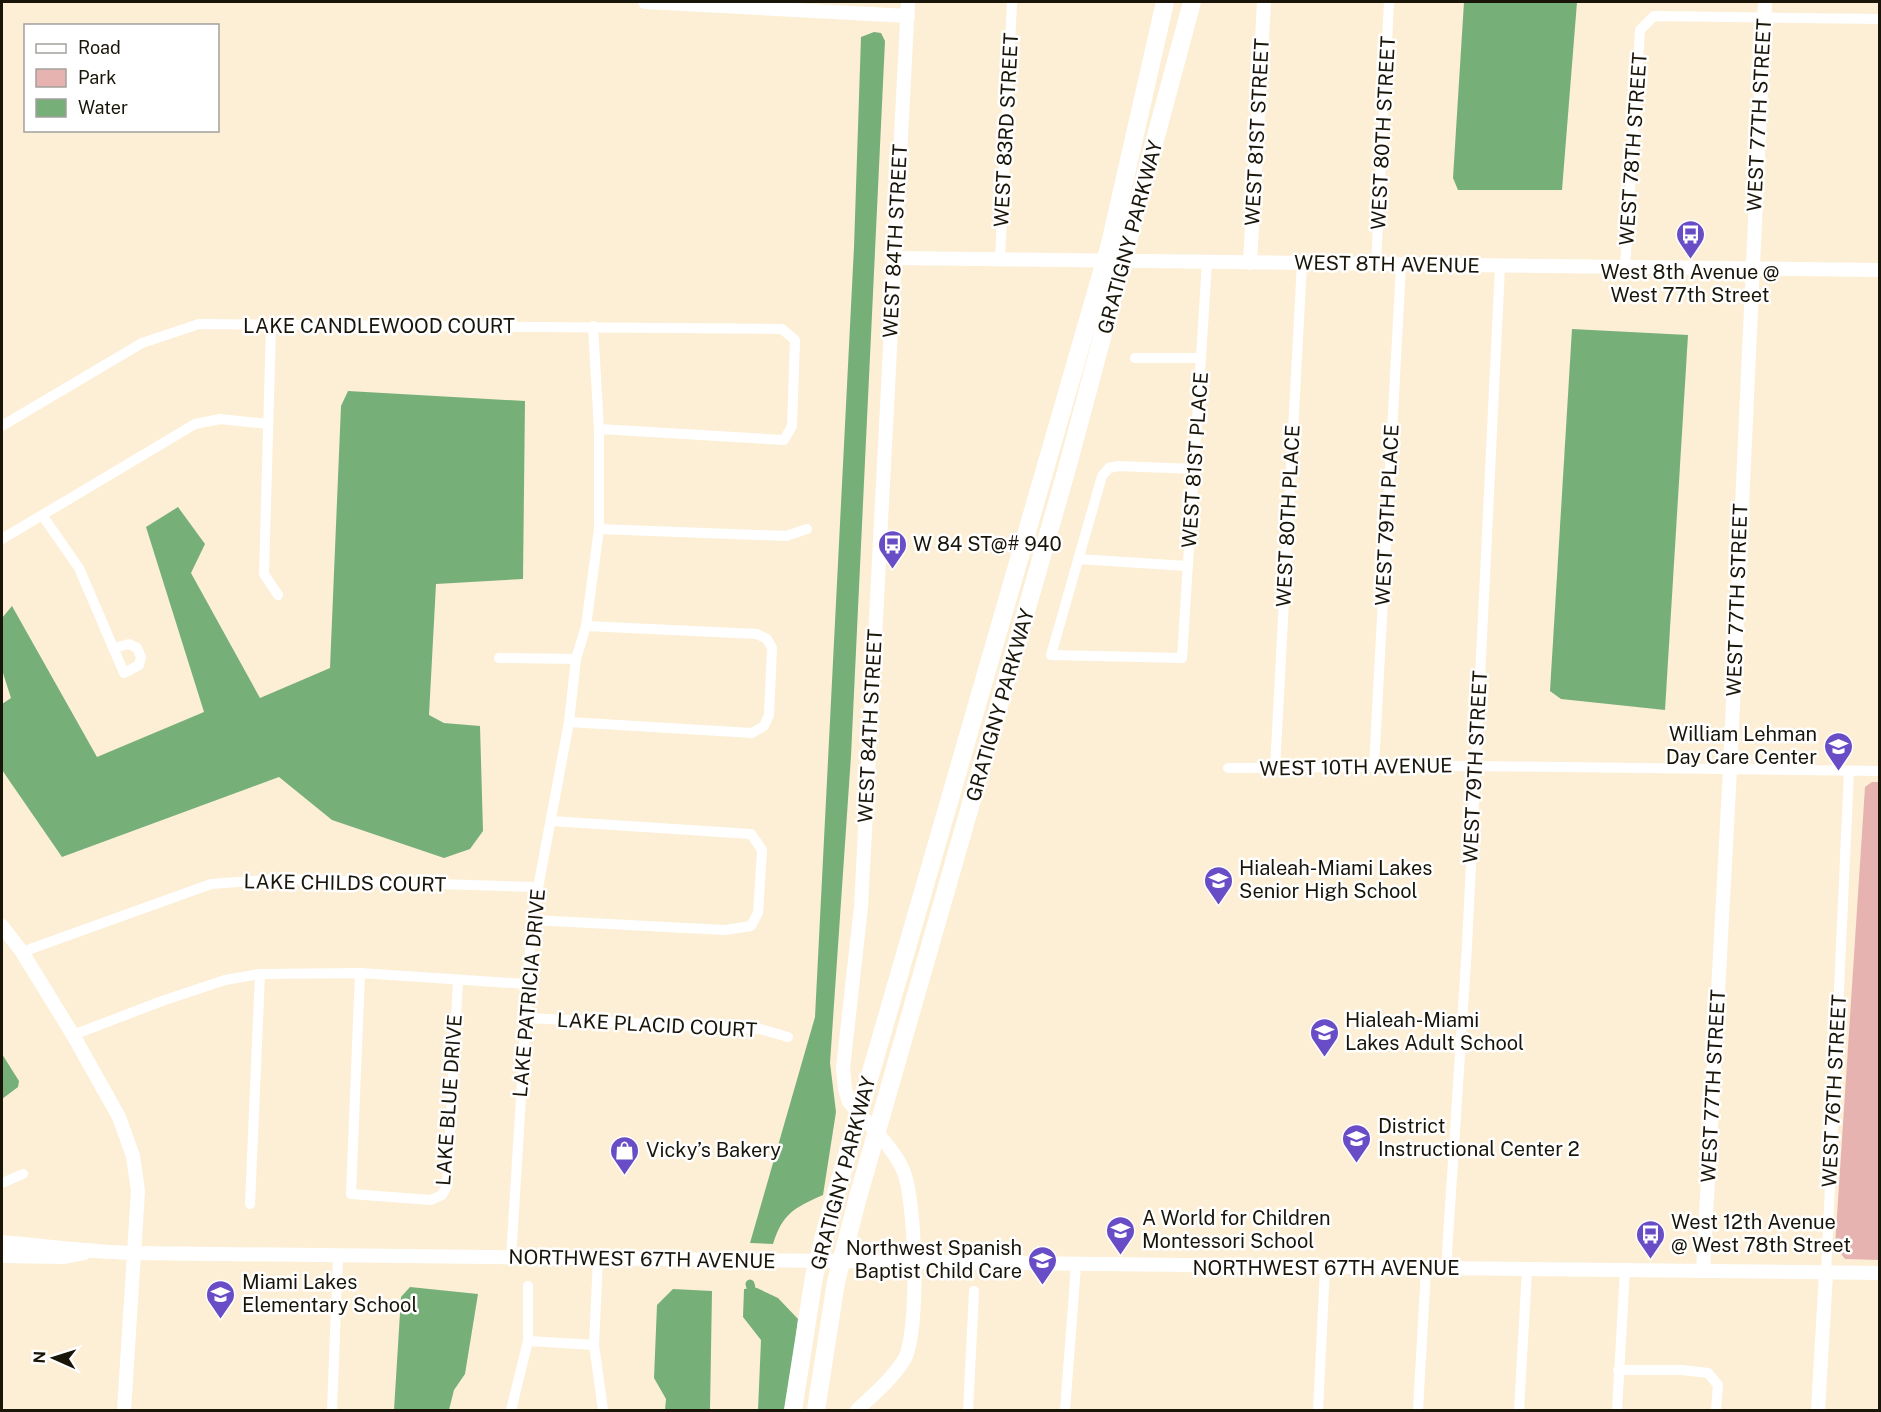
<svg xmlns="http://www.w3.org/2000/svg" width="1881" height="1412" viewBox="0 0 1881 1412" font-family="'Public Sans',sans-serif">
<style>
.green{fill:#e6b3b0}
.water{fill:#77af79}
.lines{fill:none;stroke-linecap:round;stroke-linejoin:round}
.canal{stroke:#77af79;stroke-width:9}
.street{stroke:#fff;stroke-width:10}
.secondary{stroke:#fff;stroke-width:14}
.highway{stroke:#fff;stroke-width:18}
.labels{text-anchor:middle;dominant-baseline:central;stroke-width:5;stroke-linejoin:round;paint-order:stroke}
.street-label{font-size:20px;fill:#1a1509;stroke:#fff}
.poi-label{font-size:20px;fill:#1a1509;stroke:#fff;text-anchor:start}
</style>
<rect width="100%" height="100%" fill="#fcefd6"/>
<path class="green" d="M 1872,782 L 1880,782 L 1879,1260 L 1845,1259 L 1835,1246 L 1865,787 Z"/>
<g class="water">
<path d="M 1464,2 L 1577,2 L 1562,190 L 1458,190 L 1453,178 Z"/>
<path d="M 874,32 L 881,33 L 885,41 L 851,756 L 830,1063 L 836,1112 L 823,1195 C 794,1208 783,1213 773,1244 L 750,1243 L 815,1017 L 854,247 L 861,37 Z"/>
<path d="M 1572,329 L 1688,335 L 1665,710 L 1561,699 L 1550,691 Z"/>
<path d="M 348,391 L 525,401 L 523,579 L 436,584 L 429,715 L 444,723 L 480,726 L 483,831 L 470,849 L 444,858 L 332,820 L 279,777 L 62,857 L 2,770 L 2,704 L 11,698 L 2,670 L 2,618 L 12,606 L 97,757 L 204,712 L 146,527 L 178,507 L 205,544 L 191,573 L 260,698 L 330,668 L 341,406 Z"/>
<path d="M 2,1054 L 19,1081 L 18,1087 L 2,1099 Z"/>
<path d="M 410,1287 L 478,1294 L 465,1374 L 454,1390 L 449,1410 L 394,1410 L 401,1297 Z"/>
<path d="M 757,1288 L 778,1298 L 798,1319 L 787,1410 L 758,1410 L 761,1340 L 743,1317 L 744,1289 Z"/>
<path d="M 673,1289 L 712,1291 L 710,1410 L 665,1410 L 666,1399 L 654,1378 L 657,1305 Z"/>
</g>
<g class="lines">
<path class="canal" d="M 750,1284 L 754,1300"/>
<g class="street">
<path d="M 1000,259 L 1012,2"/>
<path d="M 1376,264 L 1389,2"/>
<path d="M 1625,267 L 1640,30 L 1654,16 L 1880,19"/>
<path d="M 271,327 L 264,574 L 278,595"/>
<path d="M 1135,358 L 1201,358"/>
<path d="M 2,426 L 142,343 L 199,324 L 782,329 L 795,340 L 792,426 L 784,440 L 599,429"/>
<path d="M 1195,469 L 1118,466 L 1109,468 L 1102,476 L 1051,655 L 1182,658 L 1207,262"/>
<path d="M 42,515 L 79,568 L 124,673 L 139,665 L 141,657 L 137,648 L 129,644 L 113,648"/>
<path d="M 599,529 L 786,536 L 807,529"/>
<path d="M 2,539 L 195,424 L 220,419 L 268,424"/>
<path d="M 1078,559 L 1187,566"/>
<path d="M 499,658 L 576,659"/>
<path d="M 569,722 L 752,733 L 764,726 L 769,715 L 772,648 L 767,639 L 757,634 L 586,626"/>
<path d="M 1374,766 L 1401,265"/>
<path d="M 1228,768 L 1475,766 L 1880,771"/>
<path d="M 1275,769 L 1302,263"/>
<path d="M 532,920 L 725,930 L 751,926 L 758,913 L 762,850 L 751,834 L 551,821"/>
<path d="M 22,952 L 211,884 L 278,879 L 536,887"/>
<path d="M 360,973 L 351,1194 L 431,1200 L 442,1195 L 447,1186 L 458,980"/>
<path d="M 526,1018 L 760,1029 L 788,1037"/>
<path d="M 73,1035 L 162,1001 L 225,980 L 260,974 L 360,973 L 526,984"/>
<path d="M 2,1183 L 23,1174"/>
<path d="M 250,1204 L 260,974"/>
<path d="M 511,1258 L 532,920 L 569,722 L 576,659 L 586,626 L 599,529 L 599,429 L 593,326"/>
<path d="M 598,1259 L 594,1345 L 603,1410"/>
<path d="M 1446,1269 L 1467,946 L 1500,266"/>
<path d="M 1826,1273 L 1849,771"/>
<path d="M 528,1341 L 594,1345"/>
<path d="M 1618,1370 L 1682,1370 L 1708,1373 L 1718,1385 L 1716,1410"/>
<path d="M 332,1410 L 338,1256"/>
<path d="M 511,1410 L 528,1341 L 528,1286"/>
<path d="M 968,1410 L 974,1291"/>
<path d="M 1065,1410 L 1076,1266"/>
<path d="M 1318,1410 L 1325,1268"/>
<path d="M 1418,1410 L 1426,1269"/>
<path d="M 1519,1410 L 1527,1270"/>
<path d="M 1617,1410 L 1625,1270"/>
</g>
<g class="secondary">
<path d="M 645,2 L 908,16"/>
<path d="M 894,258 L 1880,270"/>
<path d="M 1250,263 L 1264,2"/>
<path d="M 2,926 L 22,952 L 73,1035 L 119,1117 L 133,1156 L 138,1191 L 124,1410"/>
<path d="M 2,1242 C 46,1246 90,1252 135,1253 L 1880,1273"/>
<path d="M 2,1256 L 63,1257 L 84,1253"/>
<path d="M 1703,1271 L 1730,769 L 1765,2"/>
<path d="M 857,1410 C 873,1395 892,1379 904,1360 C 920,1333 916,1199 903,1170 C 892,1145 867,1123 849,1102 L 845,1089 L 843,1068 L 861,907 L 908,2"/>
<path d="M 1818,1410 L 1826,1273"/>
</g>
<g class="highway">
<path d="M 793,1410 L 814,1277 L 826,1228 L 1110,244 L 1165,2"/>
<path d="M 816,1410 L 836,1282 L 858,1197 L 1066,472 L 1192,2"/>
</g>
</g>
<defs>
<symbol id="bus-pin" viewBox="-11 -11 22 30"><path d="M0 17L-7.5 6A9.5 9.5 0 1 1 7.5 6Z" fill="#694dc6" stroke="#fff"/><path d="M-5-6H5V4H4V6H2V4H-2V6H-4V4H-5ZM-3.5-4V0h7V-4ZM-3.5 1.2v1.5H-2V1.2ZM2 1.2v1.5H3.5V1.2Z" fill="#fff"/></symbol>
<symbol id="school-pin" viewBox="-11 -11 22 30"><path d="M0 17L-7.5 6A9.5 9.5 0 1 1 7.5 6Z" fill="#694dc6" stroke="#fff"/><path d="M0-5L7-2L0 1L-7-2ZM-4 1L0 2.5L4 1V4Q0 6-4 4Z" fill="#fff"/></symbol>
<symbol id="shop-pin" viewBox="-11 -11 22 30"><path d="M0 17L-7.5 6A9.5 9.5 0 1 1 7.5 6Z" fill="#694dc6" stroke="#fff"/><path d="M-5-2.5h2.3a2.7 3.5 0 0 1 5.4 0H5L5.5 6h-11ZM-1.5-2.5h3a1.5 2.3 0 0 0-3 0Z" fill="#fff"/></symbol>
</defs>
<g fill-rule="evenodd">
<use href="#bus-pin" x="1674" y="218" width="33" height="45"/>
<use href="#bus-pin" x="876" y="528" width="33" height="45"/>
<use href="#school-pin" x="1822" y="730" width="33" height="45"/>
<use href="#school-pin" x="1202" y="864" width="33" height="45"/>
<use href="#school-pin" x="1308" y="1016" width="33" height="45"/>
<use href="#school-pin" x="1340" y="1122" width="33" height="45"/>
<use href="#shop-pin" x="608" y="1134" width="33" height="45"/>
<use href="#school-pin" x="1104" y="1214" width="33" height="45"/>
<use href="#bus-pin" x="1634" y="1218" width="33" height="45"/>
<use href="#school-pin" x="1026" y="1244" width="33" height="45"/>
<use href="#school-pin" x="204" y="1278" width="33" height="45"/>
</g>
<g class="labels">
<g class="street-label">
<text transform="translate(1759 115) rotate(-87)">WEST 77TH STREET</text>
<text transform="translate(1006 130) rotate(-87)">WEST 83RD STREET</text>
<text transform="translate(1257 132) rotate(-87)">WEST 81ST STREET</text>
<text transform="translate(1383 133) rotate(-87)">WEST 80TH STREET</text>
<text transform="translate(1633 149) rotate(-86)">WEST 78TH STREET</text>
<text transform="translate(1130 237) rotate(-75)">GRATIGNY PARKWAY</text>
<text transform="translate(895 241) rotate(-87)">WEST 84TH STREET</text>
<text transform="translate(1387 264) rotate(1)">WEST 8TH AVENUE</text>
<text x="379" y="326">LAKE CANDLEWOOD COURT</text>
<text transform="translate(1195 460) rotate(-86)">WEST 81ST PLACE</text>
<text transform="translate(1387 515) rotate(-87)">WEST 79TH PLACE</text>
<text transform="translate(1288 516) rotate(-87)">WEST 80TH PLACE</text>
<text transform="translate(1737 600) rotate(-88)">WEST 77TH STREET</text>
<text transform="translate(1000 705) rotate(-74)">GRATIGNY PARKWAY</text>
<text transform="translate(870 726) rotate(-87)">WEST 84TH STREET</text>
<text transform="translate(1356 767) rotate(-1)">WEST 10TH AVENUE</text>
<text transform="translate(1475 767) rotate(-87)">WEST 79TH STREET</text>
<text transform="translate(345 883) rotate(1)">LAKE CHILDS COURT</text>
<text transform="translate(529 993) rotate(-85)">LAKE PATRICIA DRIVE</text>
<text transform="translate(657 1025) rotate(3)">LAKE PLACID COURT</text>
<text transform="translate(1713 1086) rotate(-87)">WEST 77TH STREET</text>
<text transform="translate(1834 1091) rotate(-87)">WEST 76TH STREET</text>
<text transform="translate(449 1100) rotate(-86)">LAKE BLUE DRIVE</text>
<text transform="translate(843 1173) rotate(-75)">GRATIGNY PARKWAY</text>
<text transform="translate(642 1259) rotate(1)">NORTHWEST 67TH AVENUE</text>
<text x="1326" y="1268">NORTHWEST 67TH AVENUE</text>
</g>
<g class="poi-label">
<text x="1690" y="272" text-anchor="middle">West 8th Avenue @<tspan x="1690" dy="23">West 77th Street</tspan></text>
<text x="913" y="544">W 84 ST@# 940</text>
<text x="1817" y="734" text-anchor="end">William Lehman<tspan x="1817" dy="23">Day Care Center</tspan></text>
<text x="1239" y="868">Hialeah-Miami Lakes<tspan x="1239" dy="23">Senior High School</tspan></text>
<text x="1345" y="1020">Hialeah-Miami<tspan x="1345" dy="23">Lakes Adult School</tspan></text>
<text x="1378" y="1126">District<tspan x="1378" dy="23">Instructional Center 2</tspan></text>
<text x="646" y="1150">Vicky’s Bakery</text>
<text x="1142" y="1218">A World for Children<tspan x="1142" dy="23">Montessori School</tspan></text>
<text x="1671" y="1222">West 12th Avenue<tspan x="1671" dy="23">@ West 78th Street</tspan></text>
<text x="1022" y="1248" text-anchor="end">Northwest Spanish<tspan x="1022" dy="23">Baptist Child Care</tspan></text>
<text x="242" y="1282">Miami Lakes<tspan x="242" dy="23">Elementary School</tspan></text>
</g>
</g>
<rect width="1881" height="1412" fill="none" stroke="#1a1509" stroke-width="6"/>
<rect x="24" y="24" width="195" height="108" fill="#ffffff" stroke="#a3a19d" stroke-width="1.5"/>
<rect x="36" y="44" width="30" height="9" fill="#ffffff" stroke="#a3a19d" stroke-width="1.5"/>
<text x="78" y="54" font-size="18" fill="#1a1509">Road</text>
<rect x="36" y="69" width="30" height="18" fill="#e6b3b0" stroke="#a3a19d" stroke-width="1.5"/>
<text x="78" y="84" font-size="18" fill="#1a1509">Park</text>
<rect x="36" y="99" width="30" height="18" fill="#77af79" stroke="#a3a19d" stroke-width="1.5"/>
<text x="78" y="114" font-size="18" fill="#1a1509">Water</text>
<g transform="translate(54 1358) rotate(273)" stroke="#ffffff" stroke-width="4.5" paint-order="stroke">
<path d="M0-4.5L10 22L0 15L-10 22Z" fill="#1a1509"/>
<text y="-9" font-size="16" font-weight="bold" text-anchor="middle" fill="#1a1509">N</text>
</g>
</svg>
